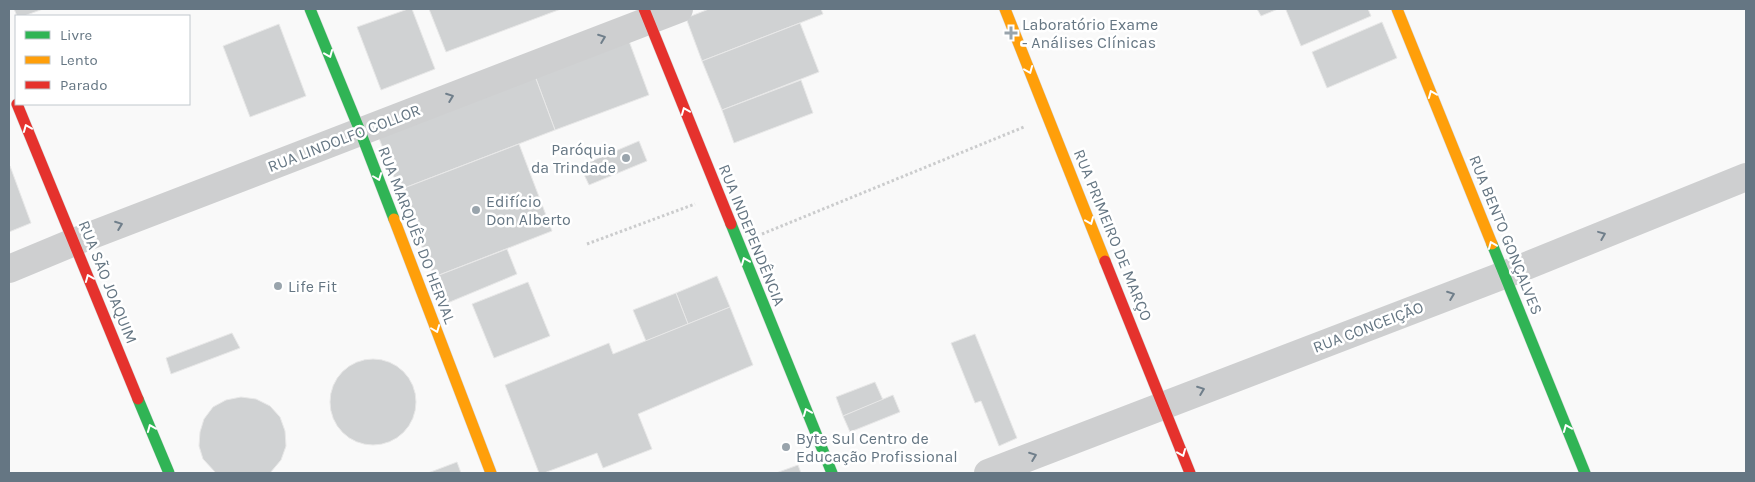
<svg xmlns="http://www.w3.org/2000/svg" width="1755" height="482" viewBox="0 0 1755 482" font-family="Karla,sans-serif">
<style>
.building{fill:#d0d2d3;stroke:#e8e8e8}
.lines{fill:none;stroke-linecap:round;stroke-linejoin:round}
.fast-casing{stroke:#d5d6d7;stroke-width:12}
.slow-casing{stroke:#d5d6d7;stroke-width:12}
.jam-casing{stroke:#d5d6d7;stroke-width:12}
.path{stroke:#cbcccd;stroke-width:3;stroke-dasharray:2.5 2.5;stroke-linecap:butt}
.street{stroke:#cecfd0;stroke-width:28}
.fast{stroke:#30b455;stroke-width:11}
.slow{stroke:#ff9f0a;stroke-width:11}
.jam{stroke:#e5322d;stroke-width:11}
.oneway{stroke:#707f8b}
.oneway2{stroke:#fff}
.poi-dot{fill:#99a4ac;stroke:#fff;stroke-width:2}
.labels{text-anchor:middle;dominant-baseline:central;stroke-width:5;stroke-linejoin:round;paint-order:stroke}
.poi-label{font-size:16px;fill:#657683;stroke:#fff;text-anchor:start}
.street-label{font-size:16px;fill:#657683;stroke:#fff}
</style>
<rect width="100%" height="100%" fill="#f9f9f9"/>
<g class="building">
<path d="M 14,9 L 43,9 L 24,16 L 17,16 Z"/>
<path d="M 408,9 L 412,9 L 435,69 L 381,90 L 357,27 Z"/>
<path d="M 429,9 L 561,9 L 446,52 Z"/>
<path d="M 709,9 L 821,9 L 823,14 L 702,61 L 686,18 Z"/>
<path d="M 1257,9 L 1278,9 L 1261,16 Z"/>
<path d="M 1289,9 L 1368,9 L 1371,16 L 1301,46 L 1286,10 Z"/>
<path d="M 1382,22 L 1397,58 L 1327,88 L 1312,52 Z"/>
<path d="M 800,23 L 819,72 L 722,110 L 702,61 Z"/>
<path d="M 279,24 L 306,96 L 250,117 L 223,46 Z"/>
<path d="M 626,33 L 649,95 L 555,130 L 532,68 Z"/>
<path d="M 532,68 L 555,130 L 399,190 L 375,128 Z"/>
<path d="M 801,80 L 813,113 L 734,143 L 722,110 Z"/>
<path d="M 639,141 L 647,161 L 589,185 L 580,166 Z"/>
<path d="M 519,144 L 552,231 L 434,277 L 399,190 Z"/>
<path d="M 10,166 L 31,223 L 9,232 L 9,167 Z"/>
<path d="M 507,249 L 517,274 L 445,304 L 434,277 Z"/>
<path d="M 717,276 L 730,307 L 688,324 L 676,293 Z"/>
<path d="M 528,282 L 550,336 L 494,358 L 472,304 Z"/>
<path d="M 676,293 L 688,324 L 646,341 L 633,310 Z"/>
<path d="M 730,307 L 753,365 L 638,414 L 652,449 L 603,468 L 597,453 L 544,473 L 539,473 L 505,385 L 609,343 L 613,354 Z"/>
<path d="M 232,333 L 240,348 L 171,374 L 166,358 Z"/>
<path d="M 975,334 L 1017,438 L 999,446 L 981,401 L 975,403 L 951,343 Z"/>
<circle cx="373" cy="402" r="43"/>
<path d="M 875,382 L 883,400 L 843,416 L 836,397 Z"/>
<path d="M 893,395 L 900,412 L 850,432 L 843,416 Z"/>
<path d="M 241,397 L 256,399 L 270,406 L 280,417 L 285,431 L 286,446 L 281,460 L 270,473 L 216,473 L 203,459 L 199,446 L 200,432 L 204,419 L 213,407 L 226,400 Z"/>
<path d="M 457,462 L 461,473 L 428,473 Z"/>
<path d="M 798,465 L 801,473 L 776,473 Z"/>
</g>
<g class="lines">
<defs>
<g id="fast">
<path d="M 310,9 L 360,131 L 394,219"/>
<path d="M 731,224 L 832,473"/>
<path d="M 1492,244 L 1585,473"/>
<path d="M 138,399 L 169,473"/>
</g>
<g id="slow">
<path d="M 1005,9 L 1105,261"/>
<path d="M 1397,9 L 1492,244"/>
<path d="M 394,219 L 491,473"/>
</g>
<g id="jam">
<path d="M 644,9 L 731,224"/>
<path d="M 17,104 L 138,399"/>
<path d="M 1105,261 L 1190,473"/>
</g>
</defs>
<use href="#fast" class="fast-casing"/>
<use href="#slow" class="slow-casing"/>
<use href="#jam" class="jam-casing"/>
<g class="path">
<path d="M 762,234 L 1024,127"/>
<path d="M 587,244 L 695,204"/>
</g>
<g class="street">
<path d="M 9,269 L 74,242 L 679,9"/>
<path d="M 988,473 L 1504,275 L 1746,177"/>
</g>
<use href="#fast" class="fast"/>
<use href="#slow" class="slow"/>
<use href="#jam" class="jam"/>
</g>
<defs><path id="oneway-chevron" d="M-2-3.5L2.5 0L-2 3.5" fill="none" stroke-width="1.6" stroke-linecap="round" stroke-linejoin="round" transform="scale(1.25)"/></defs>
<g class="oneway">
<use href="#oneway-chevron" transform="translate(602 38) rotate(-21)"/>
<use href="#oneway-chevron" transform="translate(450 97) rotate(-21)"/>
<use href="#oneway-chevron" transform="translate(119 225) rotate(-21)"/>
<use href="#oneway-chevron" transform="translate(1602 235) rotate(-22)"/>
<use href="#oneway-chevron" transform="translate(1451 295) rotate(-21)"/>
<use href="#oneway-chevron" transform="translate(1201 390) rotate(-21)"/>
<use href="#oneway-chevron" transform="translate(1033 456) rotate(-21)"/>
</g>
<g class="oneway2">
<use href="#oneway-chevron" transform="translate(329 54) rotate(68)"/>
<use href="#oneway-chevron" transform="translate(1029 70) rotate(68)"/>
<use href="#oneway-chevron" transform="translate(1432 94) rotate(-112)"/>
<use href="#oneway-chevron" transform="translate(685 111) rotate(-112)"/>
<use href="#oneway-chevron" transform="translate(27 128) rotate(-112)"/>
<use href="#oneway-chevron" transform="translate(378 177) rotate(69)"/>
<use href="#oneway-chevron" transform="translate(1090 221) rotate(68)"/>
<use href="#oneway-chevron" transform="translate(1492 245) rotate(-112)"/>
<use href="#oneway-chevron" transform="translate(745 261) rotate(-112)"/>
<use href="#oneway-chevron" transform="translate(89 278) rotate(-112)"/>
<use href="#oneway-chevron" transform="translate(436 329) rotate(69)"/>
<use href="#oneway-chevron" transform="translate(807 412) rotate(-112)"/>
<use href="#oneway-chevron" transform="translate(151 428) rotate(-112)"/>
<use href="#oneway-chevron" transform="translate(1567 428) rotate(-112)"/>
<use href="#oneway-chevron" transform="translate(1182 453) rotate(68)"/>
</g>
<g class="poi-dot">
<path d="M1008.5 25.5h5v5h5v5h-5v5h-5v-5h-5v-5h5z"/>
<circle cx="626" cy="158" r="5"/>
<circle cx="476" cy="210" r="5"/>
<circle cx="278" cy="286" r="5"/>
<circle cx="786" cy="447" r="5"/>
</g>
<g class="labels">
<g class="poi-label">
<text x="1022" y="24">Laboratório Exame<tspan x="1022" dy="18">- Análises Clínicas</tspan></text>
<text x="616" y="149" text-anchor="end">Paróquia<tspan x="616" dy="18">da Trindade</tspan></text>
<text x="486" y="201">Edifício<tspan x="486" dy="18">Don Alberto</tspan></text>
<text x="288" y="286">Life Fit</text>
<text x="796" y="438">Byte Sul Centro de<tspan x="796" dy="18">Educação Profissional</tspan></text>
</g>
<g class="street-label">
<text transform="translate(344 138) rotate(-21)">RUA LINDOLFO COLLOR</text>
<text transform="translate(417 235) rotate(69)">RUA MARQUÊS DO HERVAL</text>
<text transform="translate(752 235) rotate(68)">RUA INDEPENDÊNCIA</text>
<text transform="translate(1113 235) rotate(68)">RUA PRIMEIRO DE MARÇO</text>
<text transform="translate(1506 235) rotate(68)">RUA BENTO GONÇALVES</text>
<text transform="translate(108 282) rotate(68)">RUA SÃO JOAQUIM</text>
<text transform="translate(1368 327) rotate(-21)">RUA CONCEIÇÃO</text>
</g>
</g>
<rect width="1755" height="482" fill="none" stroke="#657683" stroke-width="20"/>
<rect x="15" y="15" width="175" height="90" fill="#ffffff" stroke="#c1c8cd"/>
<rect x="25" y="31" width="25" height="8" fill="#30b455" stroke="#c1c8cd"/>
<text x="60" y="40" font-size="15" fill="#657683">Livre</text>
<rect x="25" y="56" width="25" height="8" fill="#ff9f0a" stroke="#c1c8cd"/>
<text x="60" y="65" font-size="15" fill="#657683">Lento</text>
<rect x="25" y="81" width="25" height="8" fill="#e5322d" stroke="#c1c8cd"/>
<text x="60" y="90" font-size="15" fill="#657683">Parado</text>
</svg>
